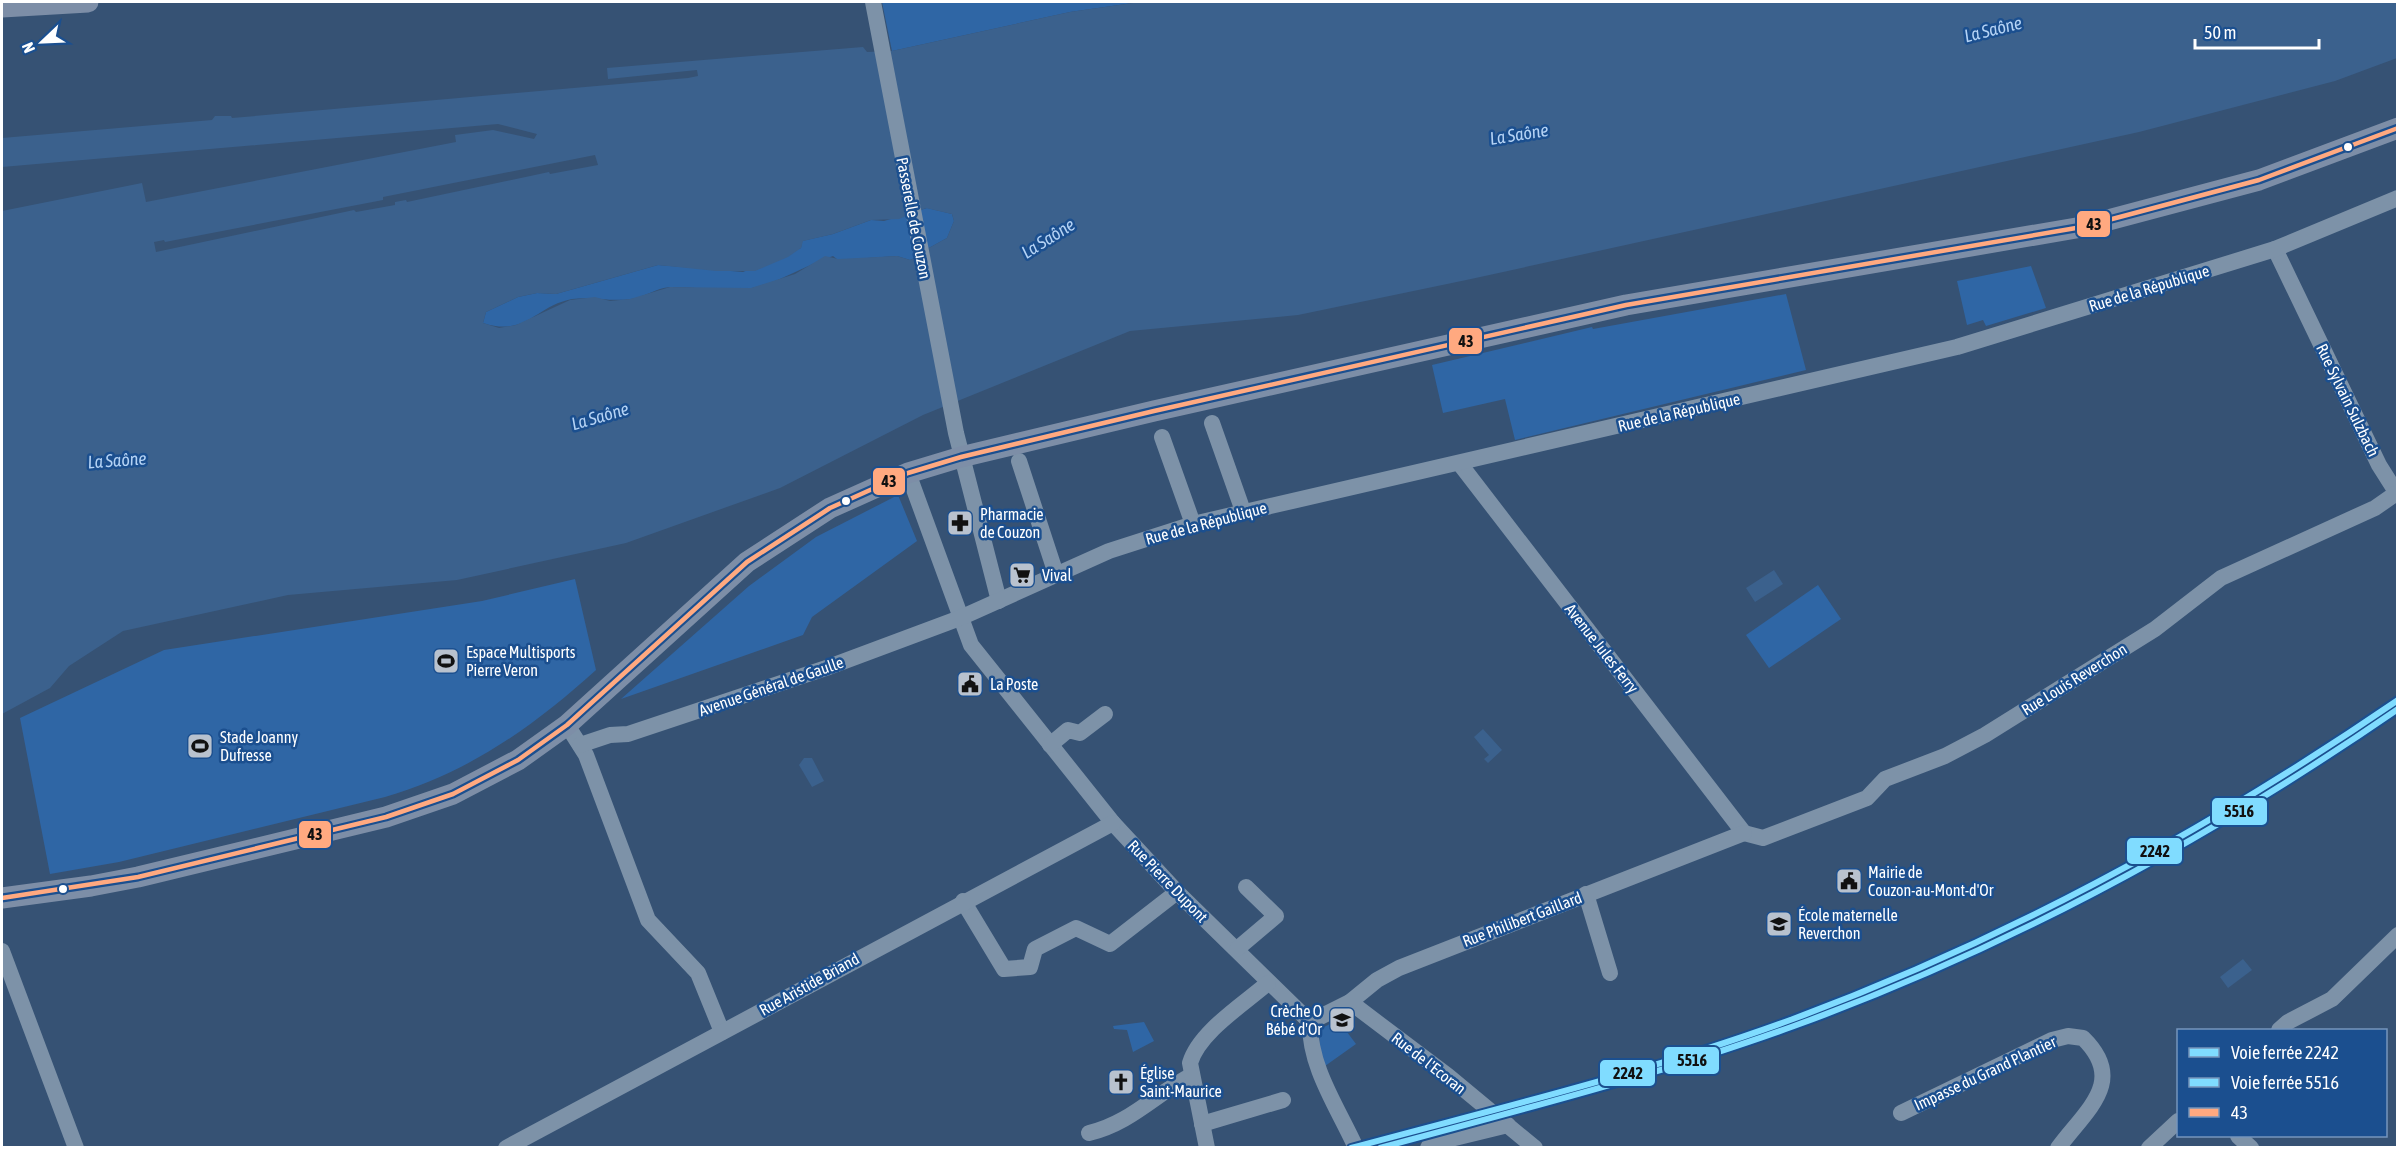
<svg xmlns="http://www.w3.org/2000/svg" width="2399" height="1149" viewBox="0 0 2399 1149" font-family="'Asap Condensed',sans-serif">
<style>
.green{fill:#2f66a5}
.water{fill:#3b618d;fill-rule:evenodd}
.lines{fill:none;stroke-linecap:round;stroke-linejoin:round}
.minor{stroke:#7d92a8;stroke-width:16}
.major{stroke:#7d8ea7;stroke-width:21}
.bus-1-casing{stroke:#1b4f8f;stroke-width:9}
.bus-1{stroke:#ffa980;stroke-width:4.5}
.rail-1-casing{stroke:#1b4f8f;stroke-width:10}
.rail-2-casing{stroke:#1b4f8f;stroke-width:10}
.rail-1{stroke:#80dcff;stroke-width:6}
.rail-2{stroke:#80dcff;stroke-width:6}
.bus-dot{fill:#fff;stroke:#1b4f8f;stroke-width:2}
.labels{text-anchor:middle;dominant-baseline:central;stroke-width:5;stroke-linejoin:round;paint-order:stroke}
.street-label{font-size:16px;fill:#fff;stroke:#1b4f8f}
.poi-label{font-size:16px;fill:#fff;stroke:#1b4f8f;text-anchor:start}
.water-label{font-size:18px;font-style:italic;fill:#b5d3f5;stroke:#1b4f8f}
.line-badge{stroke:#1b4f8f;stroke-width:2}
.pale-badge-label{font-size:16px;text-anchor:middle;font-weight:bold;fill:#111}
</style>
<rect width="100%" height="100%" fill="#365274"/>
<g class="green">
<path d="M 882,2 L 1140,2 L 1070,12 L 892,51 Z"/>
<path d="M 927,208 L 952,214 L 954,221 L 947,238 L 927,249 L 924,254 L 910,260 L 897,256 L 838,260 L 833,256 C 805,265 781,282 752,288 C 726,293 696,286 670,287 C 656,288 645,297 631,299 C 610,302 592,296 572,299 C 535,306 527,337 483,323 L 486,312 L 518,297 L 537,293 L 556,294 L 658,265 L 743,272 L 801,248 L 802,241 L 833,234 L 871,220 L 884,221 Z"/>
<path d="M 2031,266 L 2046,308 L 1986,326 L 1983,320 L 1967,325 L 1957,281 Z"/>
<path d="M 1786,294 L 1806,370 L 1515,440 L 1505,399 L 1443,413 L 1432,365 L 1592,327 L 1593,329 Z"/>
<path d="M 898,495 L 917,541 L 812,617 L 803,635 L 621,699 L 749,586 L 816,537 Z"/>
<path d="M 575,579 L 596,670 C 533,727 468,773 385,797 L 119,862 L 50,874 L 20,718 L 164,650 L 482,601 Z"/>
<path d="M 1818,585 L 1841,619 L 1769,668 L 1746,635 Z"/>
<path d="M 1338,1020 L 1356,1044 L 1325,1066 C 1320,1053 1317,1042 1322,1028 Z"/>
<path d="M 1144,1022 L 1154,1041 L 1133,1052 L 1127,1030 L 1114,1029 L 1113,1026 Z"/>
</g>
<g class="water">
<path d="M 1140,2 L 2397,2 L 2397,58 L 2335,81 L 2139,132 L 1471,279 L 1298,315 L 1130,331 L 923,415 L 780,488 L 626,543 L 457,580 L 288,595 L 123,631 L 69,666 L 50,688 L 2,714 L 2,211 L 142,183 L 146,202 L 456,142 L 455,135 L 493,130 L 534,139 L 537,134 L 498,124 L 2,167 L 2,138 L 212,120 L 215,116 L 231,116 L 232,118 L 688,78 L 698,76 L 697,70 L 608,79 L 607,68 L 863,47 L 867,52 L 892,51 L 1070,12 ZM 595,155 L 598,165 L 550,174 L 549,172 L 407,202 L 406,200 L 395,202 L 395,205 L 356,212 L 354,210 L 156,252 L 154,242 L 164,240 L 165,242 L 383,200 L 383,197 ZM 926,208 L 952,214 L 954,221 L 947,238 L 927,249 L 924,254 L 910,260 L 897,256 L 838,259 L 825,256 L 795,274 L 751,288 L 670,287 L 630,299 L 610,301 L 595,297 L 570,300 L 516,325 L 499,328 L 483,323 L 486,312 L 518,297 L 537,293 L 556,294 L 658,265 L 716,271 L 755,271 L 788,257 L 801,248 L 803,241 L 833,234 L 871,220 L 899,219 Z"/>
<path d="M 1774,570 L 1783,584 L 1755,602 L 1746,588 Z"/>
<path d="M 1483,729 L 1502,750 L 1488,763 L 1484,759 L 1489,755 L 1474,737 Z"/>
<path d="M 804,758 L 812,758 L 824,781 L 812,787 L 799,765 Z"/>
<path d="M 2243,959 L 2252,970 L 2228,988 L 2220,977 Z"/>
</g>
<g class="lines">
<g class="minor">
<path d="M 873,2 L 956,433 L 999,601"/>
<path d="M 2275,249 L 2379,465 L 2398,495"/>
<path d="M 1212,423 L 1243,511"/>
<path d="M 1162,437 L 1193,524"/>
<path d="M 1019,461 L 1056,574"/>
<path d="M 1460,464 L 1744,833"/>
<path d="M 908,473 L 971,645 L 1113,823 L 1177,892 L 1310,1022 C 1309,1067 1338,1108 1356,1148"/>
<path d="M 567,725 L 586,755 L 648,920 L 698,973 L 722,1032"/>
<path d="M 580,745 L 610,735 L 628,734 L 826,668 L 960,618 L 1109,551 L 1193,524 L 1957,347 L 2275,249 L 2398,198"/>
<path d="M 1050,745 L 1068,730 L 1080,733 L 1105,714"/>
<path d="M 1744,833 L 1763,838 L 1867,798 L 1885,779 L 1945,756 L 1985,735 L 2155,629 L 2221,578 L 2375,508 L 2395,494"/>
<path d="M 1586,894 L 1610,973"/>
<path d="M 963,901 L 1004,969 L 1030,967 L 1035,949 L 1076,928 L 1110,944 L 1177,892"/>
<path d="M 1237,949 L 1276,916 L 1246,887"/>
<path d="M 2,951 L 76,1148"/>
<path d="M 1350,1002 L 1448,1076 L 1535,1148"/>
<path d="M 1310,1022 L 1350,1002 L 1377,980 L 1399,968 L 1744,833"/>
<path d="M 2279,1030 L 2288,1022 L 2332,999 L 2398,935"/>
<path d="M 1901,1113 L 2052,1040 L 2068,1036 L 2083,1038 C 2127,1081 2087,1109 2058,1148"/>
<path d="M 1202,1124 L 1283,1100"/>
<path d="M 1089,1133 C 1131,1123 1155,1094 1192,1075"/>
<path d="M 2238,1136 L 2251,1148"/>
<path d="M 506,1148 L 1113,823"/>
<path d="M 1207,1148 L 1190,1063 C 1199,1032 1244,1004 1268,983"/>
<path d="M 1428,1148 L 1430,1144 L 1508,1125"/>
<path d="M 2149,1148 L 2178,1121"/>
</g>
<g class="major">
<path d="M 2,7 L 88,2"/>
<path d="M 2,898 L 91,886 L 138,877 L 386,817 L 453,794 L 518,760 L 567,725 L 747,562 L 830,508 L 908,473 L 961,457 L 1154,411 L 1626,305 L 2082,227 L 2259,180 L 2398,128"/>
</g>
<defs>
<path id="bus-1" d="M 2,898 L 138,877 L 386,817 L 453,794 L 518,760 L 567,725 L 747,562 L 830,508 L 908,473 L 961,457 L 1154,411 L 1626,305 L 2082,227 L 2259,180 L 2398,128"/>
</defs>
<use href="#bus-1" class="bus-1-casing"/>
<use href="#bus-1" class="bus-1"/>
<defs>
<path id="rail-1" d="M 1351,1148 C 1499,1108 1649,1072 1793,1019 C 2009,939 2208,830 2398,700"/>
<path id="rail-2" d="M 1380,1148 C 1519,1110 1659,1075 1794,1026 C 2009,948 2209,839 2398,709"/>
</defs>
<use href="#rail-1" class="rail-1-casing"/>
<use href="#rail-2" class="rail-2-casing"/>
<use href="#rail-1" class="rail-1"/>
<use href="#rail-2" class="rail-2"/>
</g>
<defs>
<symbol id="pharmacy-square" viewBox="-11 -11 22 22"><rect x="-9" y="-9" width="18" height="18" rx="4" fill="#b9c2ce" stroke="#1b4f8f"/><path d="M-2-6h4v4h4v4h-4v4h-4v-4h-4v-4h4Z" fill="#111"/></symbol>
<symbol id="supermarket-square" viewBox="-11 -11 22 22"><rect x="-9" y="-9" width="18" height="18" rx="4" fill="#b9c2ce" stroke="#1b4f8f"/><path d="M-6-5.5h2.5l.6 2H6L4.5 2H-2.5L-4.4-4H-6ZM-1.5 3.2a1.3 1.3 0 1 0 .1 0ZM3 3.2a1.3 1.3 0 1 0 .1 0Z" fill="#111"/></symbol>
<symbol id="stadium-square" viewBox="-11 -11 22 22"><rect x="-9" y="-9" width="18" height="18" rx="4" fill="#b9c2ce" stroke="#1b4f8f"/><path d="M0-5a6.5 5 0 1 0 0 10a6.5 5 0 1 0 0-10ZM-3.5-1.8h7v3.6h-7Z" fill="#111"/></symbol>
<symbol id="civic-square" viewBox="-11 -11 22 22"><rect x="-9" y="-9" width="18" height="18" rx="4" fill="#b9c2ce" stroke="#1b4f8f"/><path d="M-.6-6.5H3V-4.5H.6V-3L4-1V1h2V6H-6V1h2V-1L-.6-3ZM-1.2 2.5V6h2.4V2.5Z" fill="#111"/></symbol>
<symbol id="school-square" viewBox="-11 -11 22 22"><rect x="-9" y="-9" width="18" height="18" rx="4" fill="#b9c2ce" stroke="#1b4f8f"/><path d="M0-5L7-2L0 1L-7-2ZM-4 1L0 2.5L4 1V4Q0 6-4 4Z" fill="#111"/></symbol>
<symbol id="church-square" viewBox="-11 -11 22 22"><rect x="-9" y="-9" width="18" height="18" rx="4" fill="#b9c2ce" stroke="#1b4f8f"/><path d="M-1.2-6h2.4v3.5h3.3v2.4h-3.3V6h-2.4V-.1h-3.3v-2.4h3.3Z" fill="#111"/></symbol>
</defs>
<g fill-rule="evenodd">
<use href="#pharmacy-square" x="945" y="508" width="30" height="30"/>
<use href="#supermarket-square" x="1007" y="560" width="30" height="30"/>
<use href="#stadium-square" x="431" y="646" width="30" height="30"/>
<use href="#civic-square" x="955" y="669" width="30" height="30"/>
<use href="#stadium-square" x="185" y="731" width="30" height="30"/>
<use href="#civic-square" x="1834" y="866" width="30" height="30"/>
<use href="#school-square" x="1764" y="909" width="30" height="30"/>
<use href="#school-square" x="1327" y="1005" width="30" height="30"/>
<use href="#church-square" x="1106" y="1067" width="30" height="30"/>
</g>
<g class="bus-dot">
<circle cx="2348" cy="147" r="5"/>
<circle cx="846" cy="501" r="5"/>
<circle cx="63" cy="889" r="5"/>
</g>
<g class="labels">
<g class="street-label">
<text transform="translate(914 218) rotate(79)">Passerelle de Couzon</text>
<text transform="translate(2149 288) rotate(-17)">Rue de la République</text>
<text transform="translate(2348 400) rotate(64)">Rue Sylvain Sulzbach</text>
<text transform="translate(1679 412) rotate(-13)">Rue de la République</text>
<text transform="translate(1206 523) rotate(-15)">Rue de la République</text>
<text transform="translate(1602 648) rotate(52)">Avenue Jules Ferry</text>
<text transform="translate(2074 679) rotate(-32)">Rue Louis Reverchon</text>
<text transform="translate(771 686) rotate(-19)">Avenue Général de Gaulle</text>
<text transform="translate(1168 881) rotate(46)">Rue Pierre Dupont</text>
<text transform="translate(1522 919) rotate(-21)">Rue Philibert Gaillard</text>
<text transform="translate(809 984) rotate(-29)">Rue Aristide Briand</text>
<text transform="translate(1429 1063) rotate(38)">Rue de l'Ecoran</text>
<text transform="translate(1985 1073) rotate(-25)">Impasse du Grand Plantier</text>
</g>
<g class="poi-label">
<text x="980" y="514">Pharmacie<tspan x="980" dy="18">de Couzon</tspan></text>
<text x="1042" y="575">Vival</text>
<text x="466" y="652">Espace Multisports<tspan x="466" dy="18">Pierre Veron</tspan></text>
<text x="990" y="684">La Poste</text>
<text x="220" y="737">Stade Joanny<tspan x="220" dy="18">Dufresse</tspan></text>
<text x="1868" y="872">Mairie de<tspan x="1868" dy="18">Couzon-au-Mont-d'Or</tspan></text>
<text x="1798" y="915">École maternelle<tspan x="1798" dy="18">Reverchon</tspan></text>
<text x="1322" y="1011" text-anchor="end">Crèche O<tspan x="1322" dy="18">Bébé d'Or</tspan></text>
<text x="1140" y="1073">Église<tspan x="1140" dy="18">Saint-Maurice</tspan></text>
</g>
<g class="water-label">
<text transform="translate(1993 29) rotate(-14)">La Saône</text>
<text transform="translate(1519 134) rotate(-9)">La Saône</text>
<text transform="translate(1048 238) rotate(-32)">La Saône</text>
<text transform="translate(600 416) rotate(-16)">La Saône</text>
<text transform="translate(117 460) rotate(-4)">La Saône</text>
</g>
</g>
<g class="line-badge">
<rect x="2076" y="210" width="35" height="28" rx="6" fill="#ffa980"/>
<rect x="1448" y="327" width="35" height="28" rx="6" fill="#ffa980"/>
<rect x="872" y="467" width="34" height="29" rx="6" fill="#ffa980"/>
<rect x="2211" y="797" width="57" height="29" rx="6" fill="#80dcff"/>
<rect x="298" y="820" width="34" height="29" rx="6" fill="#ffa980"/>
<rect x="2126" y="837" width="57" height="28" rx="6" fill="#80dcff"/>
<rect x="1663" y="1046" width="57" height="29" rx="6" fill="#80dcff"/>
<rect x="1599" y="1059" width="57" height="28" rx="6" fill="#80dcff"/>
</g>
<g class="pale-badge-label">
<text x="2094" y="230">43</text>
<text x="1466" y="347">43</text>
<text x="889" y="487">43</text>
<text x="2239" y="817">5516</text>
<text x="315" y="840">43</text>
<text x="2155" y="857">2242</text>
<text x="1692" y="1066">5516</text>
<text x="1628" y="1079">2242</text>
</g>
<rect width="2399" height="1149" fill="none" stroke="#ffffff" stroke-width="6"/>
<rect x="2177" y="1029" width="210" height="108" fill="#1b4f8f" stroke="#7695bc" stroke-width="1.5"/>
<rect x="2189" y="1048" width="30" height="9" fill="#80dcff" stroke="#7695bc" stroke-width="1.5"/>
<text x="2231" y="1059" font-size="18" fill="#ffffff">Voie ferrée 2242</text>
<rect x="2189" y="1078" width="30" height="9" fill="#80dcff" stroke="#7695bc" stroke-width="1.5"/>
<text x="2231" y="1089" font-size="18" fill="#ffffff">Voie ferrée 5516</text>
<rect x="2189" y="1108" width="30" height="9" fill="#ffa980" stroke="#7695bc" stroke-width="1.5"/>
<text x="2231" y="1119" font-size="18" fill="#ffffff">43</text>
<g transform="translate(42 42) rotate(247)" stroke="#1b4f8f" stroke-width="4.5" paint-order="stroke">
<path d="M0-4.5L10 22L0 15L-10 22Z" fill="#ffffff"/>
<text y="-9" font-size="16" font-weight="bold" text-anchor="middle" fill="#ffffff">N</text>
</g>
<path d="M2195 39v9h124v-9" fill="none" stroke="#ffffff" stroke-width="3"/>
<text x="2204" y="39" font-size="18" fill="#ffffff" stroke="#1b4f8f" stroke-width="4.5" paint-order="stroke">50 m</text>
</svg>
